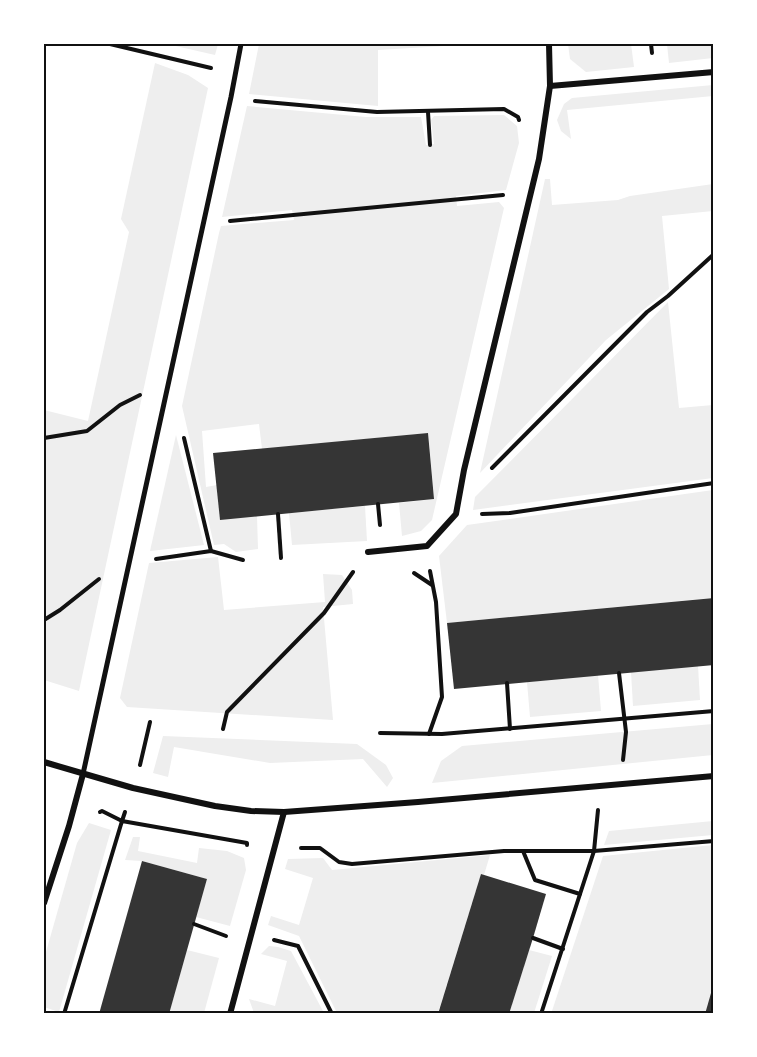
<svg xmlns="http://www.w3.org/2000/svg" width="757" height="1057" viewBox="0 0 757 1057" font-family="'Nunito Sans',sans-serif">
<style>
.green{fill:#eee}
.building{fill:#353535}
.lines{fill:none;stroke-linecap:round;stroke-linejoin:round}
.path{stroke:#111;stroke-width:4}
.pedestrian{stroke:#111;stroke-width:5}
.minor{stroke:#111;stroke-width:6}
.neatline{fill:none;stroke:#111;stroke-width:2}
</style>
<rect width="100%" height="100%" fill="#fff"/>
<g class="green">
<path d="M 167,44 L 218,44 L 215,55 Z"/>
<path d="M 259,44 L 477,44 L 378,50 L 378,106 L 249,94 Z"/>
<path d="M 568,44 L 631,44 L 634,67 L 586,72 L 570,59 Z"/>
<path d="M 667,44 L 713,44 L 713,58 L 669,63 Z"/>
<path d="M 155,63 L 188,75 L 208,88 L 79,691 L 44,680 L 44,410 L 88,421 L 129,232 L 121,219 Z"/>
<path d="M 713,85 L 713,96 L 567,110 L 571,139 L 561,131 L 557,120 L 564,104 L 572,98 Z"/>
<path d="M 247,106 L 366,117 L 421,117 L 426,145 L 434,144 L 431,120 L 434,116 L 504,115 L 517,126 L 519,143 L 506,190 L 456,196 L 457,206 L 499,202 L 504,208 L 432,520 L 421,531 L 402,536 L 399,503 L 434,499 L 428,433 L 262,449 L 259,424 L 202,431 L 206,487 L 217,485 L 220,519 L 257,516 L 258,549 L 236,552 L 224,544 L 214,545 L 182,406 L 219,233 L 221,226 L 294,220 L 292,210 L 222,217 Z"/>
<path d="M 545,179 L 550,179 L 552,205 L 618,200 L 630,196 L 713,184 L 713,211 L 662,216 L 669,289 L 606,340 L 480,473 Z"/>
<path d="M 668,302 L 679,408 L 713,405 L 713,478 L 473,510 L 475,497 Z"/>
<path d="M 176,435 L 204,545 L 150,551 Z"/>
<path d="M 713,490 L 713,598 L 447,623 L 439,556 L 467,525 Z"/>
<path d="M 365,506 L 367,541 L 292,545 L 289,513 Z"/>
<path d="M 218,557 L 224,610 L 325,602 L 323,574 L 342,575 L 352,590 L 353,604 L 323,607 L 333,720 L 127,707 L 120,698 L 149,563 Z"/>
<path d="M 698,666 L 700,700 L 633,706 L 631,672 Z"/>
<path d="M 598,675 L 601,711 L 530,717 L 527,682 Z"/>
<path d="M 713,724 L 713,755 L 432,783 L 441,761 L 462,746 Z"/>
<path d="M 163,736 L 357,744 L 386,765 L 393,778 L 387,787 L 363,759 L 270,763 L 174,747 L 168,777 L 153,773 Z"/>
<path d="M 713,821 L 713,835 L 604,845 L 609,831 Z"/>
<path d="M 89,823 L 111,830 L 59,1012 L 44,1007 L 44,959 L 77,843 Z"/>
<path d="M 133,837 L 140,837 L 138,851 L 197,863 L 199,848 L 227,851 L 244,858 L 246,870 L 230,926 L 196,917 L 207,879 L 142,861 L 125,860 Z"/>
<path d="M 713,845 L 713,985 L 705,1013 L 551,1014 L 603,856 Z"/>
<path d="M 490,855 L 484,875 L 481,874 L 438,1013 L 337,1013 L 299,936 L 268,925 L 271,916 L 299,925 L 313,878 L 285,869 L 288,859 L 323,858 L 332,870 Z"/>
<path d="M 269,946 L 278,947 L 291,951 L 324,1013 L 254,1013 L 249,999 L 275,1006 L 287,961 L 261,954 Z"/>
<path d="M 187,950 L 219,958 L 204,1013 L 169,1013 Z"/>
<path d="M 529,950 L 552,956 L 534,1013 L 509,1014 Z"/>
</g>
<g class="building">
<path d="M 428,433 L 434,499 L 220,520 L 213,453 Z"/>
<path d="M 714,598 L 714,665 L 454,689 L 447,623 Z"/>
<path d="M 142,861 L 207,879 L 169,1014 L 99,1014 Z"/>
<path d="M 481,874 L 546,894 L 533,938 L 509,1014 L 438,1014 Z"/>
<path d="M 713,986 L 714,1014 L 705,1014 Z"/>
</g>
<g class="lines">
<g class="path">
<path d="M 110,44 L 211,68"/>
<path d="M 651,44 L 652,53"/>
<path d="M 255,101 L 377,112 L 504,109 L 518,117 L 519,120"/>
<path d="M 428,112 L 430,145"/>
<path d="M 230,221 L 503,195"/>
<path d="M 44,438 L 87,431 L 120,405 L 140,395"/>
<path d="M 184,438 L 211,551"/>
<path d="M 492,468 L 647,312 L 668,296 L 714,254"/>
<path d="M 378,504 L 380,525"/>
<path d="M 278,514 L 281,558"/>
<path d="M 482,514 L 510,513 L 714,483"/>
<path d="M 156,559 L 211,551 L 243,560"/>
<path d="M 414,573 L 432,585"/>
<path d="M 44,620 L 60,610 L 99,579"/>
<path d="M 619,673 L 626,732 L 623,760"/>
<path d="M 507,683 L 510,729"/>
<path d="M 223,729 L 227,712 L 324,613 L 353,572"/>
<path d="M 380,733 L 442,734 L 714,711"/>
<path d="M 429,734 L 442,697 L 436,602 L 430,571"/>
<path d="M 140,765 L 150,722"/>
<path d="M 100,812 L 102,811 L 122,821 L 125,812"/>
<path d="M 301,848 L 320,848 L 339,862 L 352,864 L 504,851 L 594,851 L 714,841"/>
<path d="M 523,851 L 535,880 L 580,894"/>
<path d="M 194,924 L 226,936"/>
<path d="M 533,938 L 563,949"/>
<path d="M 274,940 L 298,946 L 332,1014"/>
<path d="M 64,1014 L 122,821 L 247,843 L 247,845"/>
<path d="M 541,1014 L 594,851 L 598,810"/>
</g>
<path class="pedestrian" d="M 83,774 L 231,97 L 241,44"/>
<g class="minor">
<path d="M 550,86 L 714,72"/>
<path d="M 368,552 L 427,546 L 456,514 L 464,470 L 539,159 L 550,86 L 549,44"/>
<path d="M 44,762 L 133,788 L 215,806 L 251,811 L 284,812 L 418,802 L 714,776"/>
<path d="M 44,903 L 69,826 L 83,774"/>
<path d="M 230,1014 L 284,812"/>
</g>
</g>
<rect width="757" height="1057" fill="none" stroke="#ffffff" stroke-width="90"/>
<rect x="45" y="45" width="667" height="967" class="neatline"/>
</svg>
